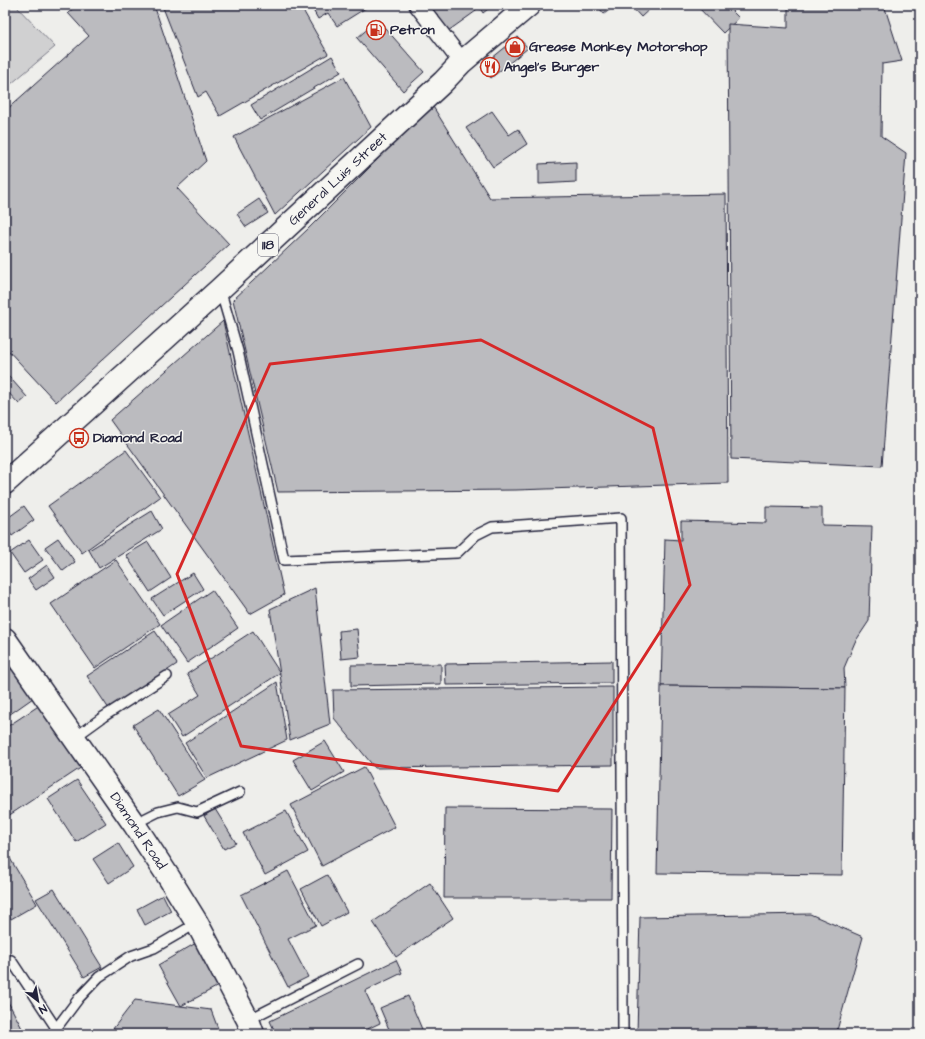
<svg xmlns="http://www.w3.org/2000/svg" width="925" height="1039" viewBox="0 0 925 1039" font-family="'Architects Daughter',sans-serif">
<style>
.green{fill:#d0d0d1;stroke:#797986}
.building{fill:#bbbbbf;stroke:#22223b}
.lines{fill:none;stroke-linecap:round;stroke-linejoin:round}
.lane-casing{stroke:#22223b;stroke-width:12}
.street-casing{stroke:#22223b;stroke-width:20}
.secondary-casing{stroke:#22223b;stroke-width:25}
.primary-casing{stroke:#22223b;stroke-width:25}
.lane{stroke:#f6f6f2;stroke-width:9}
.street{stroke:#f6f6f2;stroke-width:17}
.secondary{stroke:#f6f6f2;stroke-width:22}
.primary{stroke:#f6f6f2;stroke-width:22}
.marked{fill:none;stroke:#d62828;stroke-width:3;stroke-linejoin:round}
.labels{text-anchor:middle;dominant-baseline:central;stroke-width:3;stroke-linejoin:round;paint-order:stroke}
.shield{fill:#f6f6f2;stroke:#626272;stroke-width:1}
.shield-label{font-size:13px;font-weight:bold;fill:#22223b}
.poi-label{font-size:14px;font-weight:bold;fill:#22223b;stroke:#f6f6f2;text-anchor:start}
.street-label{font-size:14px;fill:#22223b;stroke:#f6f6f2}
</style>
<rect width="100%" height="100%" fill="#eeeeeb"/>
<filter id="ink" filterUnits="userSpaceOnUse"><feTurbulence type="fractalNoise" baseFrequency=".025" numOctaves="2"/><feDisplacementMap in="SourceGraphic" scale="8" xChannelSelector="R" yChannelSelector="G"/><feConvolveMatrix kernelMatrix="1 2 1 2 8 2 1 2 1" color-interpolation-filters="sRGB"/></filter>
<g filter="url(#ink)">
<path class="green" d="M 5,5 L 20,5 L 18,8 L 55,47 L 5,89 Z"/>
<g class="building">
<path d="M 77,5 L 154,5 L 206,161 L 177,188 L 229,244 L 56,402 L 5,347 L 5,111 L 89,36 L 68,13 Z"/>
<path d="M 162,5 L 300,5 L 328,54 L 220,116 L 206,92 L 198,97 Z"/>
<path d="M 320,5 L 368,5 L 369,6 L 337,26 L 328,13 L 318,19 L 313,10 Z"/>
<path d="M 430,5 L 472,5 L 476,11 L 448,31 Z"/>
<path d="M 478,5 L 493,5 L 483,13 Z"/>
<path d="M 597,5 L 616,5 L 604,14 Z"/>
<path d="M 630,5 L 654,5 L 641,17 Z"/>
<path d="M 696,5 L 726,5 L 739,18 L 723,33 Z"/>
<path d="M 788,5 L 884,5 L 902,61 L 882,64 L 881,136 L 906,153 L 882,466 L 731,459 L 728,24 L 788,28 Z"/>
<path d="M 378,20 L 424,72 L 403,91 L 357,38 Z"/>
<path d="M 518,37 L 528,48 L 491,78 L 481,67 Z"/>
<path d="M 332,56 L 341,72 L 260,120 L 251,105 Z"/>
<path d="M 344,77 L 371,127 L 275,215 L 234,137 Z"/>
<path d="M 432,105 L 490,198 L 726,194 L 728,483 L 516,490 L 278,492 L 233,300 L 308,229 Z"/>
<path d="M 492,111 L 509,135 L 518,129 L 527,144 L 493,167 L 466,128 Z"/>
<path d="M 576,162 L 576,182 L 539,184 L 539,164 Z"/>
<path d="M 259,199 L 268,213 L 246,227 L 237,214 Z"/>
<path d="M 223,321 L 284,595 L 250,614 L 110,420 Z"/>
<path d="M 5,372 L 27,397 L 19,404 L 5,389 Z"/>
<path d="M 126,450 L 160,497 L 82,553 L 48,506 Z"/>
<path d="M 24,506 L 34,520 L 12,536 L 5,526 L 5,520 Z"/>
<path d="M 766,507 L 822,508 L 822,525 L 872,526 L 869,621 L 855,642 L 844,668 L 845,688 L 661,686 L 665,539 L 681,540 L 681,521 L 766,523 Z"/>
<path d="M 152,511 L 162,529 L 99,568 L 89,550 Z"/>
<path d="M 58,538 L 75,562 L 63,571 L 45,547 Z"/>
<path d="M 29,540 L 43,560 L 24,573 L 10,553 Z"/>
<path d="M 148,542 L 171,578 L 150,592 L 126,555 Z"/>
<path d="M 116,560 L 160,624 L 95,668 L 51,604 Z"/>
<path d="M 47,565 L 55,577 L 36,590 L 28,579 Z"/>
<path d="M 193,573 L 203,589 L 163,615 L 152,599 Z"/>
<path d="M 315,588 L 330,724 L 290,740 L 270,609 Z"/>
<path d="M 212,590 L 238,628 L 187,663 L 161,625 Z"/>
<path d="M 357,629 L 360,657 L 341,659 L 339,631 Z"/>
<path d="M 155,631 L 177,664 L 109,709 L 87,676 Z"/>
<path d="M 253,631 L 280,673 L 182,737 L 168,715 L 200,695 L 187,674 Z"/>
<path d="M 5,660 L 10,667 L 5,670 Z"/>
<path d="M 612,661 L 612,683 L 446,685 L 445,664 Z"/>
<path d="M 441,664 L 441,684 L 351,686 L 351,665 Z"/>
<path d="M 12,669 L 33,698 L 6,717 L 5,715 L 5,674 Z"/>
<path d="M 277,682 L 287,740 L 207,778 L 185,743 Z"/>
<path d="M 661,686 L 845,688 L 842,875 L 657,873 Z"/>
<path d="M 613,687 L 613,765 L 375,768 L 334,718 L 333,690 Z"/>
<path d="M 40,705 L 82,767 L 5,818 L 5,728 Z"/>
<path d="M 159,709 L 205,780 L 178,796 L 133,725 Z"/>
<path d="M 325,741 L 344,772 L 312,791 L 293,760 Z"/>
<path d="M 364,767 L 395,827 L 322,866 L 291,805 Z"/>
<path d="M 77,780 L 106,823 L 76,842 L 48,799 Z"/>
<path d="M 445,808 L 612,809 L 611,898 L 444,898 Z"/>
<path d="M 215,809 L 236,843 L 224,849 L 204,816 Z"/>
<path d="M 286,811 L 308,852 L 265,875 L 243,833 Z"/>
<path d="M 118,843 L 133,867 L 109,883 L 93,859 Z"/>
<path d="M 8,855 L 37,904 L 11,919 L 5,909 L 5,856 Z"/>
<path d="M 288,871 L 316,925 L 288,939 L 308,977 L 288,987 L 241,895 Z"/>
<path d="M 327,875 L 347,912 L 321,926 L 301,889 Z"/>
<path d="M 430,883 L 453,918 L 396,957 L 373,922 Z"/>
<path d="M 54,889 L 102,967 L 84,977 L 36,899 Z"/>
<path d="M 163,895 L 171,911 L 145,925 L 137,909 Z"/>
<path d="M 810,914 L 863,937 L 836,1034 L 637,1034 L 640,917 Z"/>
<path d="M 196,943 L 220,985 L 181,1006 L 158,965 Z"/>
<path d="M 396,960 L 402,973 L 365,991 L 380,1023 L 357,1034 L 276,1034 L 270,1021 Z"/>
<path d="M 5,996 L 25,1034 L 5,1034 Z"/>
<path d="M 408,996 L 424,1034 L 391,1034 L 380,1008 Z"/>
<path d="M 135,1000 L 211,1010 L 220,1034 L 109,1034 Z"/>
</g>
<g class="lines">
<defs>
<g id="lane">
<path d="M 220,289 L 238,351 L 284,560 L 457,553 L 476,535 L 492,527 L 621,518 L 623,1034"/>
<path d="M 74,738 L 103,717 L 167,676"/>
<path d="M 134,824 L 158,812 L 178,807 L 197,812 L 240,792"/>
<path d="M 11,960 L 56,1028"/>
<path d="M 248,1020 L 358,964"/>
<path d="M 52,1034 L 79,998 L 99,977 L 131,956 L 154,948 L 197,923"/>
</g>
<path id="street" d="M 418,5 L 462,62"/>
<path id="secondary" d="M 5,639 L 134,824 L 168,876 L 197,923 L 248,1020 L 253,1034"/>
<path id="primary" d="M 5,483 L 220,289 L 443,82 L 462,62 L 529,5"/>
</defs>
<use href="#lane" class="lane-casing"/>
<use href="#street" class="street-casing"/>
<use href="#secondary" class="secondary-casing"/>
<use href="#primary" class="primary-casing"/>
<use href="#lane" class="lane"/>
<use href="#street" class="street"/>
<use href="#secondary" class="secondary"/>
<use href="#primary" class="primary"/>
</g>
</g>
<path class="marked" d="M 481,340 L 653,428 L 690,585 L 558,791 L 241,746 L 177,574 L 270,364 Z"/>
<defs>
<symbol id="fuel-ring" viewBox="-11 -11 22 22"><circle r="9.5" fill="#f6f6f2" stroke="#c8321e" stroke-width="1.5"/><path d="M-5.5-6h7V0h2V4h1.3V-2.5L3-4.5l.8-.8L6-3V5H2.5V1h-1V6h-7ZM-4.2-4.7v3.2H.2V-4.7Z" fill="#c8321e"/></symbol>
<symbol id="shop-ring" viewBox="-11 -11 22 22"><circle r="9.5" fill="#f6f6f2" stroke="#c8321e" stroke-width="1.5"/><path d="M-5-2.5h2.3a2.7 3.5 0 0 1 5.4 0H5L5.5 6h-11ZM-1.5-2.5h3a1.5 2.3 0 0 0-3 0Z" fill="#c8321e"/></symbol>
<symbol id="restaurant-ring" viewBox="-11 -11 22 22"><circle r="9.5" fill="#f6f6f2" stroke="#c8321e" stroke-width="1.5"/><path d="M-5-6h1v4h1v-4h1v4h1v-4h1v5L-1.5 .5V6h-2V.5L-5-1ZM5-6V6H3V1.5H1.5Q1.5-4 5-6Z" fill="#c8321e"/></symbol>
<symbol id="bus-ring" viewBox="-11 -11 22 22"><circle r="9.5" fill="#f6f6f2" stroke="#c8321e" stroke-width="1.5"/><path d="M-5-6H5V4H4V6H2V4H-2V6H-4V4H-5ZM-3.5-4V0h7V-4ZM-3.5 1.2v1.5H-2V1.2ZM2 1.2v1.5H3.5V1.2Z" fill="#c8321e"/></symbol>
</defs>
<g fill-rule="evenodd">
<use href="#fuel-ring" x="365" y="19" width="22" height="22"/>
<use href="#shop-ring" x="504" y="36" width="22" height="22"/>
<use href="#restaurant-ring" x="479" y="56" width="22" height="22"/>
<use href="#bus-ring" x="68" y="427" width="22" height="22"/>
</g>
<g class="labels">
<rect class="shield" x="258" y="234" width="20" height="22" rx="3"/>
<g class="shield-label">
<text x="268" y="245">118</text>
</g>
<g class="poi-label">
<text x="390" y="30">Petron</text>
<text x="529" y="47">Grease Monkey Motorshop</text>
<text x="504" y="67">Angel's Burger</text>
<text x="93" y="438">Diamond Road</text>
</g>
<g class="street-label">
<text transform="translate(338 179) rotate(-43)">General Luis Street</text>
<text transform="translate(138 831) rotate(56)">Diamond Road</text>
</g>
</g>
<rect width="925" height="1039" fill="none" stroke="#f6f6f2" stroke-width="20"/>
<rect x="10" y="10" width="905" height="1019" fill="none" stroke="#22223b" stroke-width="1.5" filter="url(#ink)"/>
<g transform="translate(38 1001) rotate(149)" stroke="#f6f6f2" stroke-width="3" paint-order="stroke">
<path d="M0-3L7 15L0 10L-7 15Z" fill="#22223b"/>
<text y="-6" font-size="11" font-weight="bold" text-anchor="middle" fill="#22223b">N</text>
</g>
</svg>
